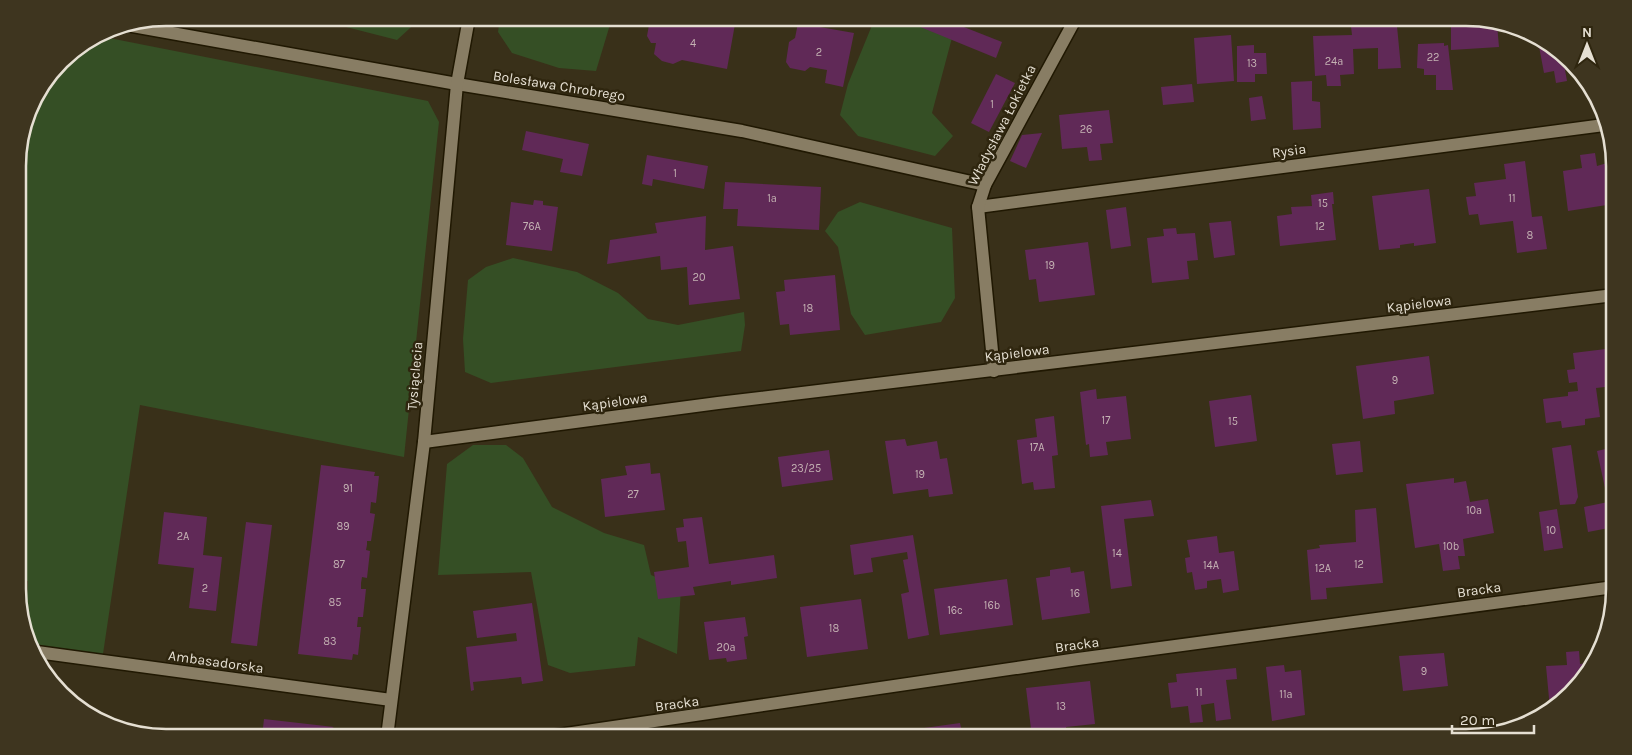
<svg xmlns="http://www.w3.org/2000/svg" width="1632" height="755" viewBox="0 0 1632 755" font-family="Karla,sans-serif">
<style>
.green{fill:#354f25}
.building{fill:#602957}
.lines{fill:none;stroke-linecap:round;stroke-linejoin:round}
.street-casing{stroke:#201802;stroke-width:15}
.street{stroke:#887d64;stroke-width:12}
.labels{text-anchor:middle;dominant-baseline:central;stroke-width:5;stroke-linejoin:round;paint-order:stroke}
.number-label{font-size:11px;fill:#c4b2b3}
.street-label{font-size:14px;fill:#e5dfd2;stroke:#2f260f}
.rim{fill:none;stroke:#e5dfd2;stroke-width:2.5}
</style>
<rect width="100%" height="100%" fill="#393019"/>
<g class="green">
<path d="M 311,18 L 421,18 L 397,40 Z"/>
<path d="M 500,18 L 612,18 L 596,71 L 559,68 L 512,53 L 498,32 Z"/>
<path d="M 875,18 L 950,18 L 953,34 L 932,113 L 953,136 L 935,156 L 858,136 L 840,115 L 848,84 Z"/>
<path d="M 99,36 L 428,101 L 439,122 L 404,457 L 140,405 L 103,654 L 35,646 L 25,624 L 28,581 L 19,581 L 18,157 L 33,100 L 68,55 Z"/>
<path d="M 860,202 L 952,228 L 955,298 L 941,322 L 865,335 L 851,314 L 838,247 L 825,231 L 838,212 Z"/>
<path d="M 513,258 L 577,272 L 618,293 L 648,319 L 678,325 L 744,312 L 745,325 L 741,351 L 491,383 L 465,372 L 463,339 L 468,280 L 486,267 Z"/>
<path d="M 473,445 L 506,445 L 523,458 L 552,507 L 604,533 L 644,545 L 651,575 L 681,588 L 677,654 L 638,637 L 635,666 L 570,673 L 548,665 L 531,572 L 438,575 L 447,464 Z"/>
</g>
<g class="building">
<path d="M 655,18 L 701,18 L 735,24 L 727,69 L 682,60 L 673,64 L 662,61 L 654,54 L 656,43 L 651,43 L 647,36 L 649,25 Z"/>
<path d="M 915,18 L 941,18 L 1002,42 L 996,58 L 913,24 Z"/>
<path d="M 1350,18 L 1390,18 L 1390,26 L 1397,26 L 1401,68 L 1378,69 L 1378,48 L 1353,49 L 1354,74 L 1340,75 L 1341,86 L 1327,86 L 1326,75 L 1315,76 L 1313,36 L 1352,35 Z"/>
<path d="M 1451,18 L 1465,18 L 1497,24 L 1499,47 L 1451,50 Z"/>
<path d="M 804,19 L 810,20 L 814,26 L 854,33 L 843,87 L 825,83 L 827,70 L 810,67 L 805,71 L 790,68 L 786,62 L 789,42 L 795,38 L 798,23 Z"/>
<path d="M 1231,35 L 1234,81 L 1197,84 L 1194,38 Z"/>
<path d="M 1538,41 L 1573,68 L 1565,70 L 1567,81 L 1556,83 L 1554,71 L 1544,73 Z"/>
<path d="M 1444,43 L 1444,46 L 1448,45 L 1453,90 L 1436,90 L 1436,75 L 1424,75 L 1424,69 L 1417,68 L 1418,44 Z"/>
<path d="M 1254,45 L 1254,53 L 1266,53 L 1267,74 L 1255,74 L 1255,82 L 1237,82 L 1237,46 Z"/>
<path d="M 996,74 L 1015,83 L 989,132 L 971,123 Z"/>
<path d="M 1312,81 L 1312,101 L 1320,102 L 1321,128 L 1293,130 L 1291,82 Z"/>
<path d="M 1192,84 L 1194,102 L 1163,105 L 1161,87 Z"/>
<path d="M 1262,96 L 1266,119 L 1251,121 L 1249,98 Z"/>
<path d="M 1109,110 L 1113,143 L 1100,144 L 1102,160 L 1089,161 L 1087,147 L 1062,149 L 1059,115 Z"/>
<path d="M 526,131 L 589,144 L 582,176 L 560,172 L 563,159 L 522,150 Z"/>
<path d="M 1042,133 L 1026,168 L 1010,161 L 1022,135 Z"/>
<path d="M 1595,153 L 1597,166 L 1607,163 L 1613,203 L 1614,235 L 1607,205 L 1568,211 L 1563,171 L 1582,168 L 1580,155 Z"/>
<path d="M 647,155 L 708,166 L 704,189 L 653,179 L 652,186 L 642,184 Z"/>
<path d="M 1525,161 L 1532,217 L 1542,216 L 1547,249 L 1517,253 L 1513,221 L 1480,225 L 1478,214 L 1469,215 L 1466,197 L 1476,196 L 1474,183 L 1506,179 L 1504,164 Z"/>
<path d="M 725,182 L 821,187 L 819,230 L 737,226 L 738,209 L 723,209 Z"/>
<path d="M 1429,189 L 1436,243 L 1414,246 L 1414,243 L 1400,245 L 1400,248 L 1379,250 L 1372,196 Z"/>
<path d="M 1333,192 L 1334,204 L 1332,204 L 1336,240 L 1280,246 L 1277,216 L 1292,214 L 1291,207 L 1312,206 L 1311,195 Z"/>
<path d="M 534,200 L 543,201 L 543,205 L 558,207 L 552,251 L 506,245 L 511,202 L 533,205 Z"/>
<path d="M 1126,207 L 1131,246 L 1111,249 L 1106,210 Z"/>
<path d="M 706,216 L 705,250 L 733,246 L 740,299 L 689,305 L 687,267 L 661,270 L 660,256 L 607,264 L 610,240 L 657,233 L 655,223 Z"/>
<path d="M 1231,221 L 1235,255 L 1214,258 L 1209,223 Z"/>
<path d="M 1176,228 L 1177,234 L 1195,233 L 1198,260 L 1187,261 L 1189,279 L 1152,283 L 1147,238 L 1164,236 L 1163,229 Z"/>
<path d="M 1088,242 L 1095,295 L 1039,302 L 1036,279 L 1029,280 L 1025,250 Z"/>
<path d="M 835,275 L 840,330 L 790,335 L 789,324 L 780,325 L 776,292 L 785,291 L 784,280 Z"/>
<path d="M 1614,348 L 1614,386 L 1596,388 L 1600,417 L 1585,419 L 1585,425 L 1562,428 L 1561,421 L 1546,423 L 1543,399 L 1568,396 L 1568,392 L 1578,391 L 1577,382 L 1569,383 L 1567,370 L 1575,369 L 1573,353 Z"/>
<path d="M 1429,356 L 1434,394 L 1394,401 L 1395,414 L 1363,419 L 1356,366 Z"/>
<path d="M 1096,389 L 1097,399 L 1126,396 L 1131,439 L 1106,442 L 1108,455 L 1090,457 L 1089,444 L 1086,445 L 1080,392 Z"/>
<path d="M 1251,395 L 1257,441 L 1215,447 L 1209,401 Z"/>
<path d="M 1054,416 L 1058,455 L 1052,456 L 1055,488 L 1034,490 L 1033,482 L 1022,484 L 1017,440 L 1037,437 L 1035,419 Z"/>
<path d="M 905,439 L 907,446 L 937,441 L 940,459 L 947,458 L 953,494 L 929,497 L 928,489 L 893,494 L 885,441 Z"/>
<path d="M 1360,441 L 1363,472 L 1336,475 L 1332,444 Z"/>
<path d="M 1571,445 L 1578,497 L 1575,504 L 1560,505 L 1552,448 Z"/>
<path d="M 1614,447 L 1614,527 L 1588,532 L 1584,507 L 1608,502 L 1597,451 Z"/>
<path d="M 829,450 L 833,480 L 782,487 L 778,457 Z"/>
<path d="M 650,463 L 651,474 L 660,473 L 665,510 L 605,517 L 601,479 L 627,475 L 625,466 Z"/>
<path d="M 321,465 L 375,472 L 374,476 L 379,476 L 376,503 L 371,502 L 370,513 L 375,514 L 371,541 L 367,541 L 367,545 L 366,550 L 370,551 L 367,578 L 362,577 L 361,583 L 361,589 L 366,589 L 363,617 L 358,617 L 357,627 L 361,627 L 358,655 L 353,654 L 352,660 L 298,654 Z"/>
<path d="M 1454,478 L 1454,483 L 1466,481 L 1470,502 L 1488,499 L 1494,533 L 1463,539 L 1465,556 L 1458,556 L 1460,569 L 1443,571 L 1439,544 L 1415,548 L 1406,484 Z"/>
<path d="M 1151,500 L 1154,516 L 1124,519 L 1132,586 L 1111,589 L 1101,506 Z"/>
<path d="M 1376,508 L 1383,583 L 1326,588 L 1327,599 L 1311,600 L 1307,550 L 1320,548 L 1319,545 L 1356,542 L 1355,510 Z"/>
<path d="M 1557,509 L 1563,548 L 1544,551 L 1539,512 Z"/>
<path d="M 164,512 L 207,517 L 203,555 L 222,557 L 216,611 L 189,608 L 194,568 L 158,564 Z"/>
<path d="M 702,517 L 709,564 L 774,555 L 777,578 L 731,585 L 731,581 L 693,587 L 695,595 L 658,599 L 654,572 L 689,567 L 686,541 L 678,542 L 676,528 L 684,527 L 683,519 Z"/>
<path d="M 246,522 L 272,525 L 257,646 L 231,643 Z"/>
<path d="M 913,535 L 929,635 L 908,639 L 901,594 L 909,592 L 903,560 L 908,559 L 907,552 L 871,558 L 873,572 L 854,575 L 850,545 Z"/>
<path d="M 1217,536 L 1219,553 L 1234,551 L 1239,590 L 1223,593 L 1221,579 L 1207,581 L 1207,588 L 1195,590 L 1192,572 L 1187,573 L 1185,558 L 1190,557 L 1187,540 Z"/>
<path d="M 1070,567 L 1071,573 L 1084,571 L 1090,613 L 1042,620 L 1036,578 L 1050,576 L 1050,570 Z"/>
<path d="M 1007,579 L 1013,625 L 940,635 L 934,589 Z"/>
<path d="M 861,599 L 868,649 L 807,657 L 800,607 Z"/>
<path d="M 532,603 L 543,681 L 522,684 L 521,677 L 473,682 L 474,690 L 471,691 L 466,647 L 517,641 L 516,633 L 477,638 L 473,611 Z"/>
<path d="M 745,617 L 748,636 L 744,637 L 747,659 L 727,662 L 726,658 L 709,660 L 704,622 Z"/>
<path d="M 1579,651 L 1580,664 L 1586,663 L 1586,672 L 1578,686 L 1550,709 L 1546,666 L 1567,665 L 1566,652 Z"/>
<path d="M 1444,653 L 1448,686 L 1403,691 L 1399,656 Z"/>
<path d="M 1284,665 L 1285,672 L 1301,670 L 1305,715 L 1272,721 L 1266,667 Z"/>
<path d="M 1236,668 L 1237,679 L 1226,680 L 1231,719 L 1216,721 L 1214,703 L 1201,705 L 1203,722 L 1190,723 L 1188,706 L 1171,708 L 1168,683 L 1177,682 L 1176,674 Z"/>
<path d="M 1090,681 L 1095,724 L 1066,727 L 1067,737 L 1032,737 L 1026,688 Z"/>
<path d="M 264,719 L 334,727 L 330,729 L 330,737 L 262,737 Z"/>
<path d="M 105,723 L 216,736 L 216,737 L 167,737 L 109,726 Z"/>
<path d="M 960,723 L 963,737 L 919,737 L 917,729 Z"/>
</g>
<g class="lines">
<defs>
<g id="street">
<path d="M 127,25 L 457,84 L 742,131 L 985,185"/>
<path d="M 978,207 L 1604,125"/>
<path d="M 994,371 L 978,207 L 985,185 L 1076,18"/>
<path d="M 424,442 L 718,403 L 1614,295"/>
<path d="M 37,652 L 391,700"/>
<path d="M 387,737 L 424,442 L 457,84 L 469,18"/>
<path d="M 545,737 L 1078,659 L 1614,587"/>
</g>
</defs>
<use href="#street" class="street-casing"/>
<use href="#street" class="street"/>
</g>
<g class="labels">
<g class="number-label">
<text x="693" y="43">4</text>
<text x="819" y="52">2</text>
<text x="1433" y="57">22</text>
<text x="1334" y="61">24a</text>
<text x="1252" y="63">13</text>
<text x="992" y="104">1</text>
<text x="1086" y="129">26</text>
<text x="675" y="173">1</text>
<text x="772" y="198">1a</text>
<text x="1512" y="198">11</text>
<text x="1323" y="203">15</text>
<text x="532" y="226">76A</text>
<text x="1320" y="226">12</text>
<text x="1530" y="235">8</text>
<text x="1050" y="265">19</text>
<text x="699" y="277">20</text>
<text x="808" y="308">18</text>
<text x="1395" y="380">9</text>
<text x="1106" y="420">17</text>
<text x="1233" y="421">15</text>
<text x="1037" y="447">17A</text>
<text x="806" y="468">23/25</text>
<text x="920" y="474">19</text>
<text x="348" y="488">91</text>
<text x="633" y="494">27</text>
<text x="1474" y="510">10a</text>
<text x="343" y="526">89</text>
<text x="1551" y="530">10</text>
<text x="183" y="536">2A</text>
<text x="1451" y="546">10b</text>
<text x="1117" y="553">14</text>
<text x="339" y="564">87</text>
<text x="1359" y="564">12</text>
<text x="1211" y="565">14A</text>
<text x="1323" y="568">12A</text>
<text x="205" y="588">2</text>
<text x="1075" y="593">16</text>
<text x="335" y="602">85</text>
<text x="992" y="605">16b</text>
<text x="955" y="610">16c</text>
<text x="834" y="628">18</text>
<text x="330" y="641">83</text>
<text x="726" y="647">20a</text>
<text x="1424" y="671">9</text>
<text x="1199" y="692">11</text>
<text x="1286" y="694">11a</text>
<text x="1061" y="706">13</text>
</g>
<g class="street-label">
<text transform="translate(559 86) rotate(9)">Bolesława Chrobrego</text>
<text transform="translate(1002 125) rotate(-63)">Władysława Łokietka</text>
<text transform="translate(1289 151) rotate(-8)">Rysia</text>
<text transform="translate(1419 304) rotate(-7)">Kąpielowa</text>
<text transform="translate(1017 353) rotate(-7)">Kąpielowa</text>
<text transform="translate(415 376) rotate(-85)">Tysiąclecia</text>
<text transform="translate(615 402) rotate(-8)">Kąpielowa</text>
<text transform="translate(1479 590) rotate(-8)">Bracka</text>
<text transform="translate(1077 645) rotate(-8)">Bracka</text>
<text transform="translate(216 662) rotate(8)">Ambasadorska</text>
<text transform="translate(677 704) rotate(-8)">Bracka</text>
</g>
</g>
<path d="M0 0H1632V755H0ZM166 26H1466A140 140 0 0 1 1606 166V589A140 140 0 0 1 1466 729H166A140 140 0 0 1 26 589V166A140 140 0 0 1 166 26Z" fill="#3e351f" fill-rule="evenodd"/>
<path class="rim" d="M166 26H1466A140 140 0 0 1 1606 166V589A140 140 0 0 1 1466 729H166A140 140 0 0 1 26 589V166A140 140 0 0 1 166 26Z"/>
<g transform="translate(1587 45)" stroke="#2f260f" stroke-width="4" paint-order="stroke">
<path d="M0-4L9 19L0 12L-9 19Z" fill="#e5dfd2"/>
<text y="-8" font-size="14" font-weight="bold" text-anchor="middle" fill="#e5dfd2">N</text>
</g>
<path d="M1452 725v8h82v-8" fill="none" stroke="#e5dfd2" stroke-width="2.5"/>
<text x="1460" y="725" font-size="15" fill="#e5dfd2" stroke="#2f260f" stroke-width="4" paint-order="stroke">20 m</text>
</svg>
